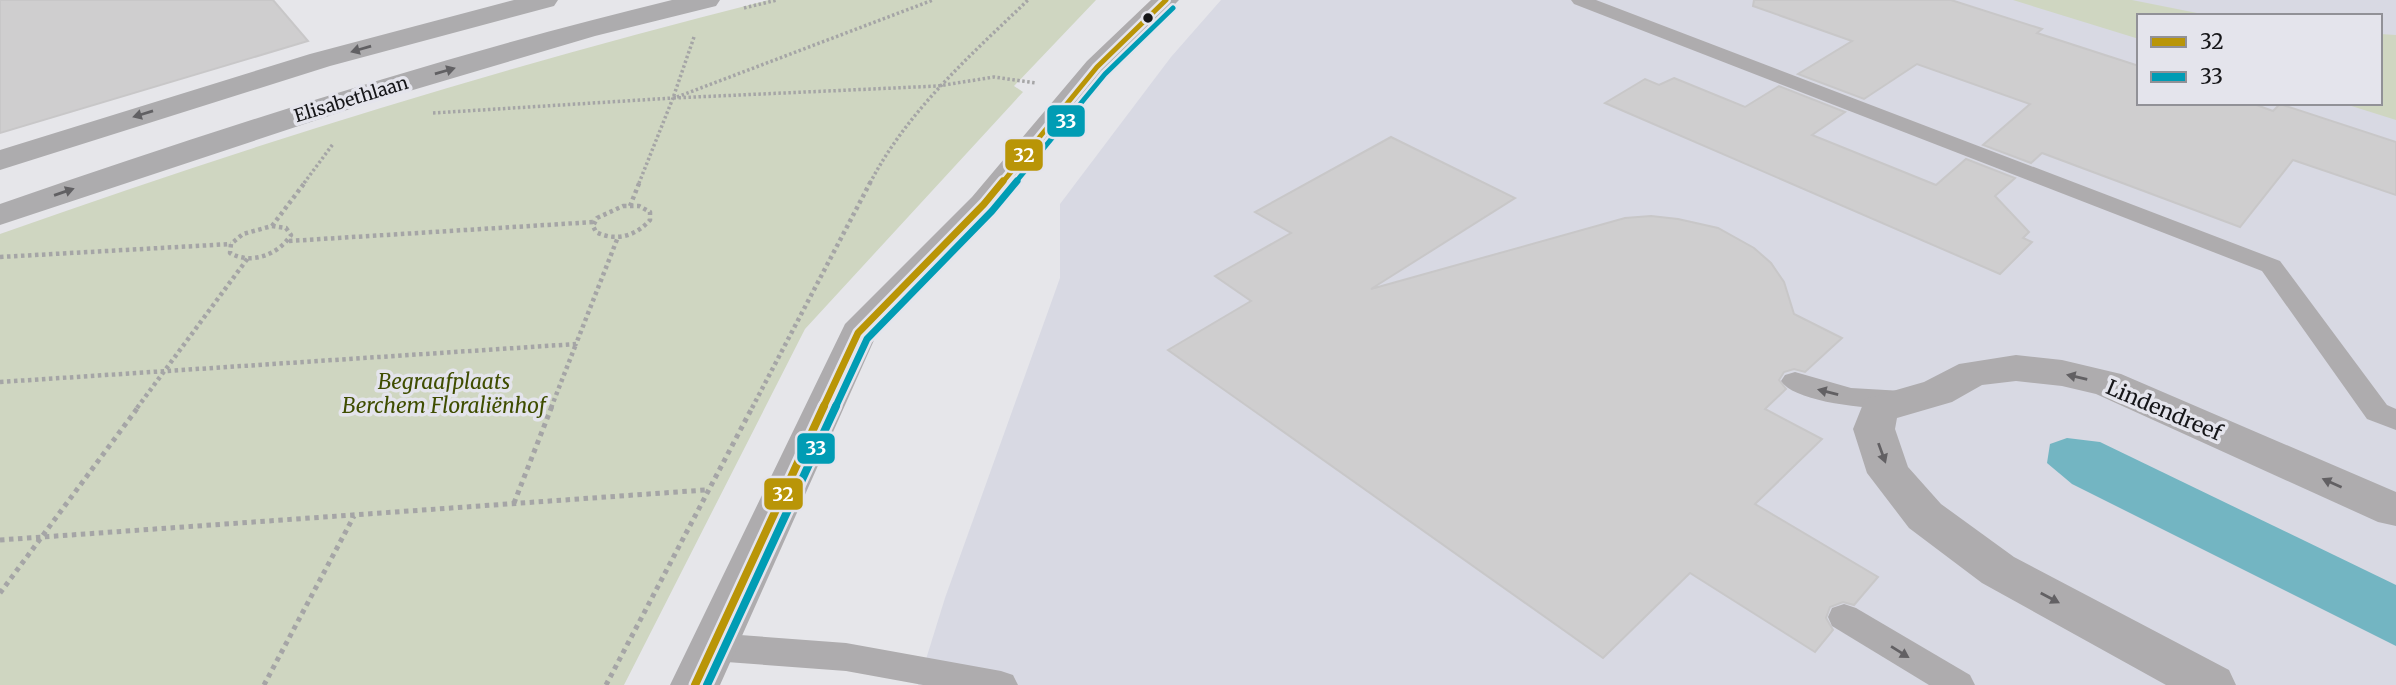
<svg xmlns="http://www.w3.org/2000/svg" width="2396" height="685" viewBox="0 0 2396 685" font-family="Merriweather,serif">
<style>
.built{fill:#d8d9e3;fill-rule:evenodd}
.green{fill:#cfd6c1}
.water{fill:#73b5c2}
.building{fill:#cfcecf;stroke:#c8c7c8;stroke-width:2}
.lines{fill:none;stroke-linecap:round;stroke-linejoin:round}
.path-far2{stroke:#a5a5a6;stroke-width:3.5;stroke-dasharray:2.5 2.5;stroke-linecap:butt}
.path-far1{stroke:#a5a5a6;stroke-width:4.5;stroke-dasharray:3.5 3.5;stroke-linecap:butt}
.path{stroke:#a5a5a6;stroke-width:5;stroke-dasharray:4.5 4.5;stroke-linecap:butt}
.service{fill:#aeacae;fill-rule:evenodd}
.minor{fill:#aeacae;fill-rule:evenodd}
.secondary{fill:#adacae;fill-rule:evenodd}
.bus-1-far2-casing{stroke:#e4e4ec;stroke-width:10}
.bus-1-far1-casing{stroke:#e4e4ec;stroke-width:12}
.bus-1-casing{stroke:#e4e4ec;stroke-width:13}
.bus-2-far2-casing{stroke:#e4e4ec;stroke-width:10}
.bus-2-far1-casing{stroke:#e4e4ec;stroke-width:12}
.bus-2-casing{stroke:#e4e4ec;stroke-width:13}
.bus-1-far2{stroke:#b99507;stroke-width:5}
.bus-1-far1{stroke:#b99507;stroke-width:7}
.bus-1{stroke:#b99507;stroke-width:8}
.bus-2-far2{stroke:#009cb4;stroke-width:5}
.bus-2-far1{stroke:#009cb4;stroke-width:7}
.bus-2{stroke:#009cb4;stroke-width:8}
.oneway{fill:#616063}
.oneway2{fill:#626063}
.bus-dot{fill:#151518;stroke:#e4e4ec;stroke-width:2.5}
.labels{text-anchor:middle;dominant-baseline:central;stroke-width:7;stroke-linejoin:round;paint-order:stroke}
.far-street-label{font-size:18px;fill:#151518;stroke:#e4e4ec}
.park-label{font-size:21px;font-style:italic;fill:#3f4d00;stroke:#e4e4ec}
.street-label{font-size:21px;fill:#151518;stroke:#e4e4ec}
.line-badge{stroke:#e4e4ec;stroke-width:2.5}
.badge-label{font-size:19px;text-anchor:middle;font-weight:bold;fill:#fff}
</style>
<rect width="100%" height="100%" fill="#e6e6ea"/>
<path class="built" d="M 1221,0 L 2396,0 L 2396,685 L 918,685 L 945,598 L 1060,278 L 1060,204 L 1171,57 ZM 2139,16 L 2380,16 L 2380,103 L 2139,103 Z"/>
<g class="green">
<path d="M 769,0 L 1096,0 L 1014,86 L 1023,92 L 805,329 L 624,685 L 0,685 L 0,234 C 253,144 509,65 769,0 Z"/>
<path d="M 2013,0 L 2132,0 L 2212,16 L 2139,16 L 2139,39 Z"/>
<path d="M 2380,34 L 2396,35 L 2396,120 L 2342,103 L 2380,103 Z"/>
</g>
<path class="water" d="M 2067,438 L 2100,442 L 2396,585 L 2396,646 L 2072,484 L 2047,463 L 2050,444 Z"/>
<g class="building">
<path d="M 0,0 L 273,0 L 308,41 L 0,133 Z"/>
<path d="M 1754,0 L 1951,0 L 2042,29 L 2037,33 L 2139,66 L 2139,103 L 2251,103 L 2273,111 L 2280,104 L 2396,142 L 2396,195 L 2293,160 L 2240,227 L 2042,153 L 2031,163 L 1983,145 L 2030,104 L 1917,64 L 1864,99 L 1798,74 L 1852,41 L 1753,6 Z"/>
<path d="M 1674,78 L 1745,107 L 1779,86 L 1845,112 L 1812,135 L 1936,185 L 1966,159 L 2015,178 L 1995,196 L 2029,232 L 2023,238 L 2032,242 L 2000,274 L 1605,103 L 1645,79 L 1659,85 Z"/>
<path d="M 1391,137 L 1515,198 L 1371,289 L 1625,218 L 1651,216 L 1678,219 L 1718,228 L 1754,248 L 1771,263 L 1784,282 L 1794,314 L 1842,338 L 1805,372 L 1794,369 L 1784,372 L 1779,380 L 1786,389 L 1765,409 L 1822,439 L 1755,504 L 1878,577 L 1854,605 L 1843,602 L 1830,607 L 1826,618 L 1833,630 L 1815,652 L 1690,573 L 1603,658 L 1168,350 L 1251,301 L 1215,276 L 1291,233 L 1255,212 Z"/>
</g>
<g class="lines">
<g class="path-far2">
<path d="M 744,8 L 777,0"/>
<path d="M 694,37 L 673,98 L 938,86 L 994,77 L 1036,83"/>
<path d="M 677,97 L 933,0"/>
<path d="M 433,113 L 673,98 L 639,183"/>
<path d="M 304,183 L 333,144"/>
<path d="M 870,183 C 908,110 970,56 1028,0"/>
</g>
<g class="path-far1">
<path d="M 623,206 L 639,206 L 650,212 L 650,220 C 636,236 616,242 596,232 L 593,226 L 597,218 Z"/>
<path d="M 630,206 L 640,181"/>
<path d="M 272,226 L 286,228 L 291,235 C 278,255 251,265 230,253 L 231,244 L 243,234 Z"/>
<path d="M 272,226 L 306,181"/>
<path d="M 289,241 L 594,222"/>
<path d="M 0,257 L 231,244"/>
<path d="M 0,382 L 576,344 L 618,237"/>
<path d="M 137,408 L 248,258"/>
<path d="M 551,408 L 576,344"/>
<path d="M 752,408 L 871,181"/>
</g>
<g class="path">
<path d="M 514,503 L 552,406"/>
<path d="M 0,540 L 705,490"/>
<path d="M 0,593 L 139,406"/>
<path d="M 264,685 L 354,516"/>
<path d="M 606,685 L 753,406"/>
</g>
<g class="service">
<path d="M 1571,0 L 1596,0 L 2280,261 L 2387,405 L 2396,409 L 2396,430 L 2367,419 L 2262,271 L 1574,4 Z"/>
<path d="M 1795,372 L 1851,388 L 1920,392 L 1924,399 L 1920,406 C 1894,413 1796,405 1781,381 L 1785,375 Z"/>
<path d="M 1844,604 L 1856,608 L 1970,675 L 1975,685 L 1929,685 L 1832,626 L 1828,617 L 1832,608 Z"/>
<path d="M 713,633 L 846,643 L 1001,671 L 1013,675 L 1018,685 L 923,685 L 846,671 L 713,661 L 701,657 L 696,647 L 701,637 Z"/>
</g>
<g class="minor">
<path d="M 1151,0 L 1179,0 L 1107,73 L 996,211 L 875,338 L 720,685 L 670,685 L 845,324 L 972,197 L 1087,61 Z"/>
<path d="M 2016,355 L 2062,360 L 2121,374 L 2396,492 L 2396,526 L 2378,522 L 2096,394 L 2062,386 L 2016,381 L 1982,385 L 1952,402 L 1897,418 L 1895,429 L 1908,467 L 1941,504 L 2014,557 L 2229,670 L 2236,685 L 2166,685 L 1982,583 L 1909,528 L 1867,473 L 1853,429 L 1865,399 L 1924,382 L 1959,364 Z"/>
</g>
<g class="secondary">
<path d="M 514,0 L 558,0 L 554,6 L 330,66 L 0,170 L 0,150 L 310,54 Z"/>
<path d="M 672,0 L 720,0 L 716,6 L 595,36 L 359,106 L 0,225 L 0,204 C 221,128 445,55 672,0 Z"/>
</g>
<defs>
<path id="bus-1-far2" d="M 1002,183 L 1097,67 L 1166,0"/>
<path id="bus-1-far1" d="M 823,408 L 858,333 L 984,204 L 1003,181"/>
<path id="bus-1" d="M 695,685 L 824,406"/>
<path id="bus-2-far2" d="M 1015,183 L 1105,74 L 1173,8"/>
<path id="bus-2-far1" d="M 835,408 L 867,339 L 992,211 L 1017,181"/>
<path id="bus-2" d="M 707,685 L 836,406"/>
</defs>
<use href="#bus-1-far2" class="bus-1-far2-casing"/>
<use href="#bus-1-far1" class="bus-1-far1-casing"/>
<use href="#bus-1" class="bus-1-casing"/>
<use href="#bus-2-far2" class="bus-2-far2-casing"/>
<use href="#bus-2-far1" class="bus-2-far1-casing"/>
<use href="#bus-2" class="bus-2-casing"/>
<use href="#bus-1-far2" class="bus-1-far2"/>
<use href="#bus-1-far1" class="bus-1-far1"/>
<use href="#bus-1" class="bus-1"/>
<use href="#bus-2-far2" class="bus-2-far2"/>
<use href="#bus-2-far1" class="bus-2-far1"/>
<use href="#bus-2" class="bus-2"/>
</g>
<defs><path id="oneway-solid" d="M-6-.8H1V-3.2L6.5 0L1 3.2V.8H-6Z" transform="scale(1.75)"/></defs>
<g class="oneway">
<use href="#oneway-solid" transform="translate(361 49) rotate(164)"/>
<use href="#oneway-solid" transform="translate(445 71) rotate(-16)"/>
<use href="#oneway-solid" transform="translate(143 114) rotate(163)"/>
<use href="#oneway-solid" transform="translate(64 192) rotate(-19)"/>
</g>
<g class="oneway2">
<use href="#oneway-solid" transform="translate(2077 377) rotate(-167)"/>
<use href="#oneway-solid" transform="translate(1828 392) rotate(-166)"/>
<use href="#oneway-solid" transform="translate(1882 453) rotate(70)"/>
<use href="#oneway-solid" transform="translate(2332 483) rotate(-156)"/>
<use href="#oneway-solid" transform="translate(2050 598) rotate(28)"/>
<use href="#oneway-solid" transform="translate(1900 652) rotate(32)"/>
</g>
<circle class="bus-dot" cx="1148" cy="18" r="6"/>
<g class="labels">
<g class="far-street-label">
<text transform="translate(351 99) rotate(-17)">Elisabethlaan</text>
</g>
<g class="park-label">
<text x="444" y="381">Begraafplaats<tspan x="444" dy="24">Berchem Floraliënhof</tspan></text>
</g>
<g class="street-label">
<text transform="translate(2164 410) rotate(23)">Lindendreef</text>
</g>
</g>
<g class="line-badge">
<rect x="1046" y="104" width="40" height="34" rx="7" fill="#009cb4"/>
<rect x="1004" y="138" width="40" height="34" rx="7" fill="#b99507"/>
<rect x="796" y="432" width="40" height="33" rx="7" fill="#009cb4"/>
<rect x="763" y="477" width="41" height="34" rx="7" fill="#b99507"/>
</g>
<g class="badge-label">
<text x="1066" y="128">33</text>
<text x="1024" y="162">32</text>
<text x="816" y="455">33</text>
<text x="783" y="501">32</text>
</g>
<rect x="2137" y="14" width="245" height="91" fill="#e4e4ec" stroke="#919197" stroke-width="2"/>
<rect x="2151" y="37" width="35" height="10" fill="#b99507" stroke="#919197" stroke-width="2"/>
<text x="2200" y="49" font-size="21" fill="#151518">32</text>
<rect x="2151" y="72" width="35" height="10" fill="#009cb4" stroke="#919197" stroke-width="2"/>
<text x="2200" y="84" font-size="21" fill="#151518">33</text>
</svg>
